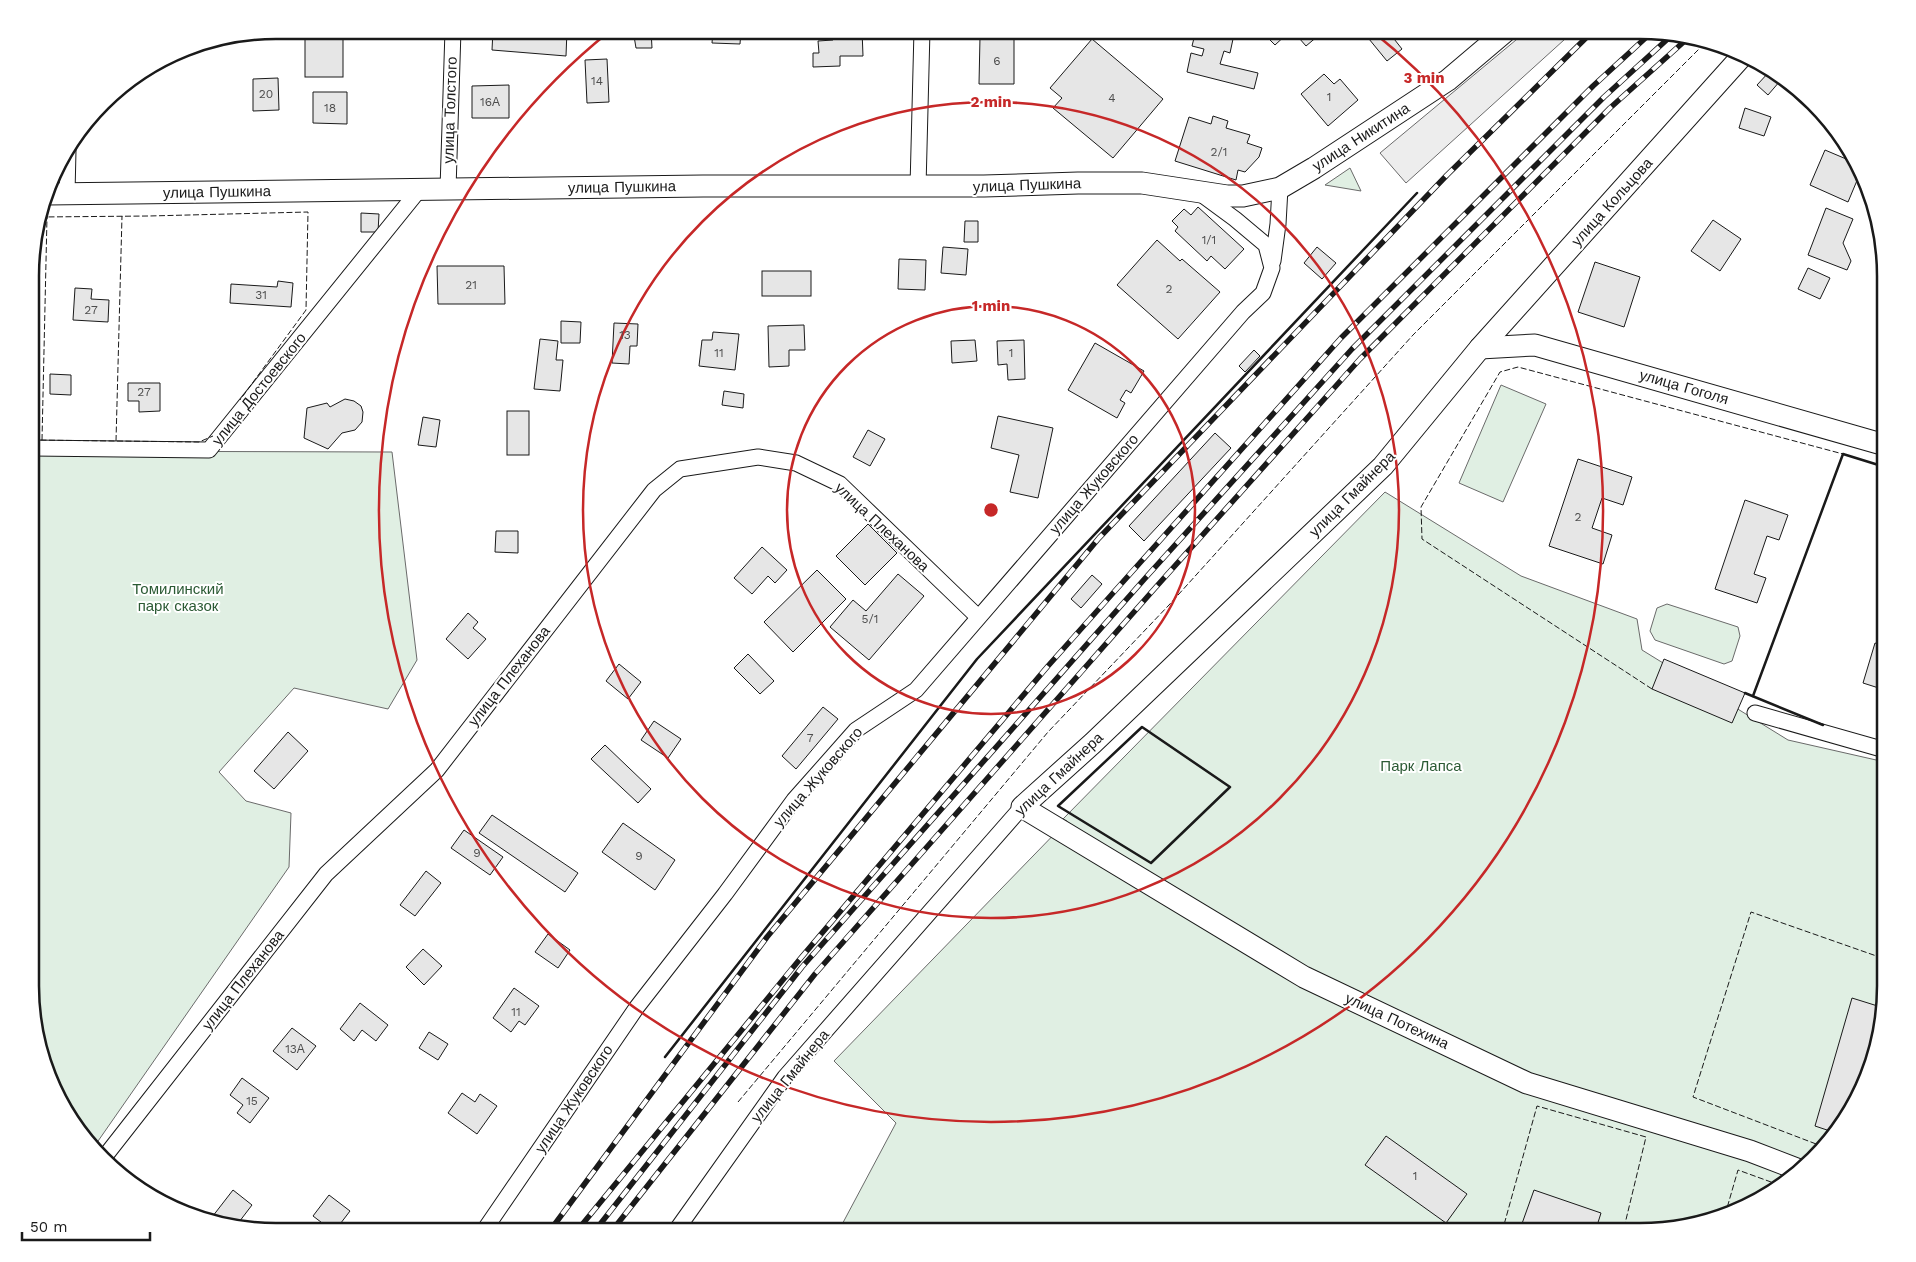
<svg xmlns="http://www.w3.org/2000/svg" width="1916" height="1262" viewBox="0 0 1916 1262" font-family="'Work Sans',sans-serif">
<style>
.green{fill:#e0efe3;stroke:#6a6a6a}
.parking{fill:#ededed;stroke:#6a6a6a}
.building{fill:#e6e6e6;stroke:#1a1a1a}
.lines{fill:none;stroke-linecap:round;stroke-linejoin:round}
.street-casing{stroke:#1a1a1a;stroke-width:17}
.secondary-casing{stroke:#1a1a1a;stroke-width:23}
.street{stroke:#fff;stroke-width:15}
.secondary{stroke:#fff;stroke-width:21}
.rail-casing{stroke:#1a1a1a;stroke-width:5.5}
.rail{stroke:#fff;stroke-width:4;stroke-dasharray:11;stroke-linecap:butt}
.fence{stroke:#1a1a1a;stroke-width:1;stroke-dasharray:6 2.5;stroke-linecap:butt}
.wall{stroke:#1a1a1a;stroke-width:2.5}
.ring{fill:none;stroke:#c62828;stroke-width:2.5}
.labels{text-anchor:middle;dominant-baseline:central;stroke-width:4;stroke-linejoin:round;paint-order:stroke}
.number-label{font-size:12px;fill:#4d4d4d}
.street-label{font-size:15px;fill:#1a1a1a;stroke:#fff}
.park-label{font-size:15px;fill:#2b5a34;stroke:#fff}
.rim{fill:none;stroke:#1a1a1a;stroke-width:2.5}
.centre{fill:#c62828;stroke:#fff;stroke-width:2.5}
.ring-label{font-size:15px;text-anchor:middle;font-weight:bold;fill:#c62828;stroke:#fff;stroke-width:4;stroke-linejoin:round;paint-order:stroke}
</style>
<rect width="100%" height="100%" fill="#fff"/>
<g class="green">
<path d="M 1350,168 L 1361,191 L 1325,185 Z"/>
<path d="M 1501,385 L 1546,404 L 1503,502 L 1459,483 Z"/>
<path d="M 32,451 L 392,452 L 417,660 L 388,709 L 294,688 L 219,772 L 246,801 L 291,813 L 289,867 L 96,1144 L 63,1109 L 32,1018 Z"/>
<path d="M 1385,492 L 1521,576 L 1637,619 L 1642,650 L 1788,740 L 1885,762 L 1885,1002 L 1873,1065 L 1844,1123 L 1803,1171 L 1763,1199 L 1704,1224 L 1656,1231 L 838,1232 L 896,1123 L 834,1061 L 1067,821 L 1063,819 Z"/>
<path d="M 1667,604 L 1738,627 L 1740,636 L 1732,661 L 1724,664 L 1655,640 L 1650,631 L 1657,608 Z"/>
</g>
<path class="parking" d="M 1528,30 L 1575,30 L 1406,183 L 1380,153 Z"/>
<g class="building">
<path d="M 493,30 L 567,30 L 566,56 L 492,50 Z"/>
<rect x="594" y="30" width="19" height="4"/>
<path d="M 633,30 L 651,30 L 652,48 L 636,48 Z"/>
<path d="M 713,30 L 741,30 L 740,44 L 712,43 Z"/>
<path d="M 862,30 L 863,56 L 840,56 L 840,66 L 813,67 L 813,53 L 819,53 L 818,41 L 833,40 L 833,31 Z"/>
<path d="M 993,30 L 1005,30 L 1005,37 L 1014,38 L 1014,84 L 979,84 L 980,37 L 993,37 Z"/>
<path d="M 1196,30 L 1210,30 L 1210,33 L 1233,39 L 1230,53 L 1224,51 L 1220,64 L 1258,73 L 1254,89 L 1187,72 L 1191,53 L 1202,56 L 1204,49 L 1192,46 Z"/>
<path d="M 1266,30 L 1285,30 L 1288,33 L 1275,45 L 1263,33 Z"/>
<path d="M 1292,30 L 1325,30 L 1306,46 Z"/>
<path d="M 1379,30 L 1387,30 L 1402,49 L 1387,61 L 1369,39 Z"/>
<rect x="305" y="39" width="38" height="38"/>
<path d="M 1092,39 L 1163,99 L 1113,158 L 1053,108 L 1062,98 L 1050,88 Z"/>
<path d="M 607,59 L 609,102 L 587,103 L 585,60 Z"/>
<path d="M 1772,69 L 1791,84 L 1787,89 L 1769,72 Z"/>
<path d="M 1769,72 L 1780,81 L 1768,95 L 1757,85 Z"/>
<path d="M 1324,74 L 1334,84 L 1340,79 L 1358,100 L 1328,126 L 1301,94 Z"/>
<path d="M 278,78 L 279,110 L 253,111 L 253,79 Z"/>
<path d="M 509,85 L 509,118 L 472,118 L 472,86 Z"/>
<path d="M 313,92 L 347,92 L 347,124 L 313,123 Z"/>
<path d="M 1745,108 L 1771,117 L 1764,136 L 1739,128 Z"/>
<path d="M 1213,116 L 1228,121 L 1226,128 L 1250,135 L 1247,143 L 1262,148 L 1259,157 L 1245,172 L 1238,170 L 1236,180 L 1175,161 L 1189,117 L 1211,124 Z"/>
<path d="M 1825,150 L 1858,164 L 1861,171 L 1848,202 L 1810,185 Z"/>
<path d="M 1198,207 L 1244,249 L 1225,269 L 1211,256 L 1207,261 L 1175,231 L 1178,227 L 1172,221 L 1184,209 L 1191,215 Z"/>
<path d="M 1826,208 L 1853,219 L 1843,243 L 1851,261 L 1847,270 L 1808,255 Z"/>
<path d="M 361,213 L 379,214 L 378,232 L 361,232 Z"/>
<path d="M 1713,220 L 1741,239 L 1720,271 L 1691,251 Z"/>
<path d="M 965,221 L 978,221 L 978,242 L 964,242 Z"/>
<path d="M 1157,240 L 1180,261 L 1182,259 L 1220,292 L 1178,339 L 1117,285 Z"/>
<path d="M 943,247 L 968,249 L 966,275 L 941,273 Z"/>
<path d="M 1317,247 L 1336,263 L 1322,279 L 1304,263 Z"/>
<path d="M 899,259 L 926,260 L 925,290 L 898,289 Z"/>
<path d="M 1595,262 L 1640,277 L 1624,327 L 1578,312 Z"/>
<path d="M 437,266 L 504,266 L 505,304 L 438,304 Z"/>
<path d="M 1808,268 L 1830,278 L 1820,299 L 1798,289 Z"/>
<rect x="762" y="271" width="49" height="25"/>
<path d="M 278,281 L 293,283 L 291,307 L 230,303 L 231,284 L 277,287 Z"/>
<path d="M 75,288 L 92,289 L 91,299 L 109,300 L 108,322 L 73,320 Z"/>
<path d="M 561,321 L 581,322 L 580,343 L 561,343 Z"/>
<path d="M 614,323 L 638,324 L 637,346 L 630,346 L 629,364 L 612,363 Z"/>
<path d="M 804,325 L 805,350 L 789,350 L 789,366 L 769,367 L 768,326 Z"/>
<path d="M 713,332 L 739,334 L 735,370 L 699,366 L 702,340 L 712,340 Z"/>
<path d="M 540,339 L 558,341 L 556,360 L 563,360 L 560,391 L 534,389 Z"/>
<path d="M 975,340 L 977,361 L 952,363 L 951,341 Z"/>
<path d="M 1024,340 L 1025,379 L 1008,380 L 1007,364 L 998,365 L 997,341 Z"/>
<path d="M 1095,343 L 1144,371 L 1131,393 L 1126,390 L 1120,400 L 1125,403 L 1117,418 L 1068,390 Z"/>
<path d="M 1254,350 L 1260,356 L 1245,372 L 1239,366 Z"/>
<path d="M 1885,359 L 1885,378 L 1878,373 Z"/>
<path d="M 50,374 L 71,375 L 71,395 L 50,394 Z"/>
<path d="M 128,383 L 160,383 L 160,411 L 139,412 L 139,401 L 128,401 Z"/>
<path d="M 724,391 L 744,394 L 743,408 L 722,405 Z"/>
<path d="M 345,399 L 354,401 L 361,406 L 363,412 L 362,422 L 355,430 L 342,433 L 328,449 L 304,438 L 307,408 L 327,403 L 330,407 Z"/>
<rect x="507" y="411" width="22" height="44"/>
<path d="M 998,416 L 1053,428 L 1038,498 L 1010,492 L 1019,455 L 991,448 Z"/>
<path d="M 423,417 L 440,420 L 436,447 L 418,445 Z"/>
<path d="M 868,430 L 885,439 L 870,466 L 853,457 Z"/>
<path d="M 1215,433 L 1231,448 L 1144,541 L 1129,526 Z"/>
<path d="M 1578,459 L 1632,477 L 1623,505 L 1602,498 L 1592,528 L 1612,535 L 1603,564 L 1549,546 Z"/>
<path d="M 1745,500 L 1788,515 L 1779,540 L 1767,536 L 1754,574 L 1766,578 L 1757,603 L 1715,589 Z"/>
<path d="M 868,524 L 897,553 L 865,585 L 836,556 Z"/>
<path d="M 496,531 L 518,531 L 518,553 L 495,552 Z"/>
<path d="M 762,547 L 787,570 L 775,583 L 768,576 L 752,594 L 734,578 Z"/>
<path d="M 817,570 L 846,599 L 793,652 L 764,622 Z"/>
<path d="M 898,574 L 924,596 L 869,660 L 830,627 L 853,600 L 866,611 Z"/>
<path d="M 1092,575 L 1102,584 L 1081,608 L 1071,599 Z"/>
<path d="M 468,613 L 478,622 L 473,628 L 486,639 L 468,659 L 446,639 Z"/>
<path d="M 1875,643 L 1885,646 L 1885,690 L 1863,683 Z"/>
<path d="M 748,654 L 774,681 L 760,694 L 734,668 Z"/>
<path d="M 1664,659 L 1745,693 L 1732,723 L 1652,689 Z"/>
<path d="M 619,664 L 641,682 L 628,699 L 606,681 Z"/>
<path d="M 823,707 L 838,719 L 796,769 L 782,756 Z"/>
<path d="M 654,721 L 681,739 L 668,758 L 641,740 Z"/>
<path d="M 288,732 L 308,751 L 274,789 L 254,771 Z"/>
<path d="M 605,745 L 651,789 L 638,803 L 591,759 Z"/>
<path d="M 492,815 L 578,873 L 565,892 L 479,833 Z"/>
<path d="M 623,823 L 675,860 L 655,890 L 602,852 Z"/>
<path d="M 464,830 L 503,857 L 490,875 L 451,848 Z"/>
<path d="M 426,871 L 441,883 L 415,916 L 400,905 Z"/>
<path d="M 548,934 L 570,950 L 558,968 L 535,952 Z"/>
<path d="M 423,949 L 442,966 L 424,985 L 406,967 Z"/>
<path d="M 514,988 L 539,1006 L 525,1025 L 519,1021 L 511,1032 L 493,1018 Z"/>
<path d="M 1852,998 L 1884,1008 L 1855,1101 L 1844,1123 L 1836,1133 L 1815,1126 Z"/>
<path d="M 360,1003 L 388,1025 L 376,1041 L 362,1030 L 354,1041 L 340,1029 Z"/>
<path d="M 292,1028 L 316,1046 L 297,1070 L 273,1051 Z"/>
<path d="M 429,1032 L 448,1044 L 438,1060 L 419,1048 Z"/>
<path d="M 242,1078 L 269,1098 L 250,1123 L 237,1113 L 243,1105 L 230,1095 Z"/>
<path d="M 462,1093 L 475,1102 L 480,1094 L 497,1106 L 477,1134 L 448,1113 Z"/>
<path d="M 1386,1136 L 1467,1194 L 1446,1223 L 1365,1165 Z"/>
<path d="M 233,1190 L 252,1205 L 236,1226 L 209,1221 Z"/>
<path d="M 1534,1190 L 1601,1213 L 1595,1232 L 1519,1232 Z"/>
<path d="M 329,1195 L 350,1211 L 334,1232 L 313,1216 Z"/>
</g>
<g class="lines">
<defs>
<g id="street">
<path d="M 918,187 L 922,30"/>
<path d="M 448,189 L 453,30"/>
<path d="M 67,194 L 68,150"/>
<path d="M 1273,261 L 1278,224 L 1280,188"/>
<path d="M 32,448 L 209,450 L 419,190"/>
<path d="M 1755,713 L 1885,750"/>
<path d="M 106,1155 L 326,874 L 437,770 L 654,490 L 680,469 L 758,457 L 796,463 L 840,484 L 978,617"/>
<path d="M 483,1232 L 637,1007 L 725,894 L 794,800 L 856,730 L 916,690 L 1243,312 L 1263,293 L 1272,268 L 1266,245 L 1235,219 L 1201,194"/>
<path d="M 675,1232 L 785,1077 L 1022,807"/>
</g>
<g id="secondary">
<path d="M 1743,55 L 1480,348 L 1383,466 L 1093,743 L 1022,807 L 1304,977 L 1527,1083 L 1750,1151 L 1802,1171"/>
<path d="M 47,194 L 703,186 L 984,186 L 1078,183 L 1142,183 L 1227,196 L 1243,196 L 1280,188 L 1314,168 L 1448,80 L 1507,30"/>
<path d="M 1480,348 L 1535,345 L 1885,445"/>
</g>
</defs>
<use href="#street" class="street-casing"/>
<use href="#secondary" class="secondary-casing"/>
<use href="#street" class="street"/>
<use href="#secondary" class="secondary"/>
<defs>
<g id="rail">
<path d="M 549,1232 L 767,937 L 1099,538 L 1447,175 L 1594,30"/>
<path d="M 576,1232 L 800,959 L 1048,666 L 1138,565 L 1341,338 L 1593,86 L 1652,32"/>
<path d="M 594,1232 L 802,967 L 1148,575 L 1352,349 L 1604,97 L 1672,35"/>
<path d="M 611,1232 L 815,974 L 1156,587 L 1360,359 L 1610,108 L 1688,38"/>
</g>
</defs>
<use href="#rail" class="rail-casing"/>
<use href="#rail" class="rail"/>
<g class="fence">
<path d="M 40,217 L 149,216 L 308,212 L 306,310 L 240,400"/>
<path d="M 32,440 L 199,442 L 213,436"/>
<path d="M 42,440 L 47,217"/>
<path d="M 116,441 L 122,216"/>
<path d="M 1652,689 L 1422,539 L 1421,507 L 1500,372 L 1518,367 L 1843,454"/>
<path d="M 738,1102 L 1048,732 L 1169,605 L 1413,335 L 1707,41"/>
<path d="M 1824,1147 L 1693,1097 L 1751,912 L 1885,959"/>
<path d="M 1725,1215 L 1738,1170 L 1782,1186"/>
<path d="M 1502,1232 L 1537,1106 L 1646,1137 L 1623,1232"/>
</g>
<g class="wall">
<path d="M 1745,693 L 1823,725"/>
<path d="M 1753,696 L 1843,454 L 1885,467"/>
<path d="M 1142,727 L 1230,787 L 1151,863 L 1058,806 Z"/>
<path d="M 665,1057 L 977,659 L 1417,193"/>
</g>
</g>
<g class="ring">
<circle cx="991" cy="510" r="204"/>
<circle cx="991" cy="510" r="408"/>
<path d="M1372 31A612 612 0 1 1 610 31"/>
</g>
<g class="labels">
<g class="number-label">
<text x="997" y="61">6</text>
<text x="597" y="81">14</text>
<text x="266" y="94">20</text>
<text x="1329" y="97">1</text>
<text x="1112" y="98">4</text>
<text x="490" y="102">16А</text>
<text x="330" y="108">18</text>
<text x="1219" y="152">2/1</text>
<text x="1209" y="240">1/1</text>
<text x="471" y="285">21</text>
<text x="1169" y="289">2</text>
<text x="261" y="295">31</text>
<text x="91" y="310">27</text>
<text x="625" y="335">13</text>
<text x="719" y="353">11</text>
<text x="1011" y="353">1</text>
<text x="144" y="392">27</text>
<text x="1578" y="517">2</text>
<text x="870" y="619">5/1</text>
<text x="810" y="738">7</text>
<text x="477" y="853">9</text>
<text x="639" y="856">9</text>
<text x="516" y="1012">11</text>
<text x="295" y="1049">13А</text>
<text x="252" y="1101">15</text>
<text x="1415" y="1176">1</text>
</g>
<g class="street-label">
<text transform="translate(450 110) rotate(-88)">улица Толстого</text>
<text transform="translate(1361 137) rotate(-33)">улица Никитина</text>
<text transform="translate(1027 185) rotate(-2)">улица Пушкина</text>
<text transform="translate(622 187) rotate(-1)">улица Пушкина</text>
<text transform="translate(217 192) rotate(-1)">улица Пушкина</text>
<text transform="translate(1612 202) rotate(-48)">улица Кольцова</text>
<text transform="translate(1684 387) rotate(16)">улица Гоголя</text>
<text transform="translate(259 389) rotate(-51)">улица Достоевского</text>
<text transform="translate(1094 484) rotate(-49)">улица Жуковского</text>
<text transform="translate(1352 494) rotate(-45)">улица Гмайнера</text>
<text transform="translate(882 527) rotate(43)">улица Плеханова</text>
<text transform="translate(509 676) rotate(-52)">улица Плеханова</text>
<text transform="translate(1059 774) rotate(-43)">улица Гмайнера</text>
<text transform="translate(818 777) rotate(-49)">улица Жуковского</text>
<text transform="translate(243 980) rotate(-52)">улица Плеханова</text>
<text transform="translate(1397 1021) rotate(25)">улица Потехина</text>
<text transform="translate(790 1076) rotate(-51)">улица Гмайнера</text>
<text transform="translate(574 1099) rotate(-56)">улица Жуковского</text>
</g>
<g class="park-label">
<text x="178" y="589">Томилинский<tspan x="178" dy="17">парк сказок</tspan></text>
<text x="1421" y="766">Парк Лапса</text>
</g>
</g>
<path d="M0 0H1916V1262H0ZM276 39H1640A237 237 0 0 1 1877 276V986A237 237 0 0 1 1640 1223H276A237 237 0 0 1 39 986V276A237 237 0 0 1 276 39Z" fill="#fff" fill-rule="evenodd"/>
<path class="rim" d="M276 39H1640A237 237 0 0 1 1877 276V986A237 237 0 0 1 1640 1223H276A237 237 0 0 1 39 986V276A237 237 0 0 1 276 39Z"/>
<circle cx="991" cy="510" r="8" class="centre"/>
<g class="ring-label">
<text x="1424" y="83">3 min</text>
<text x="991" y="107">2 min</text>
<text x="991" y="311">1 min</text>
</g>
<path d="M22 1232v8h128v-8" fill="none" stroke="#1a1a1a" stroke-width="2.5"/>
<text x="30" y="1232" font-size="15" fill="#1a1a1a" stroke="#ffffff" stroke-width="4" paint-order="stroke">50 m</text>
</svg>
